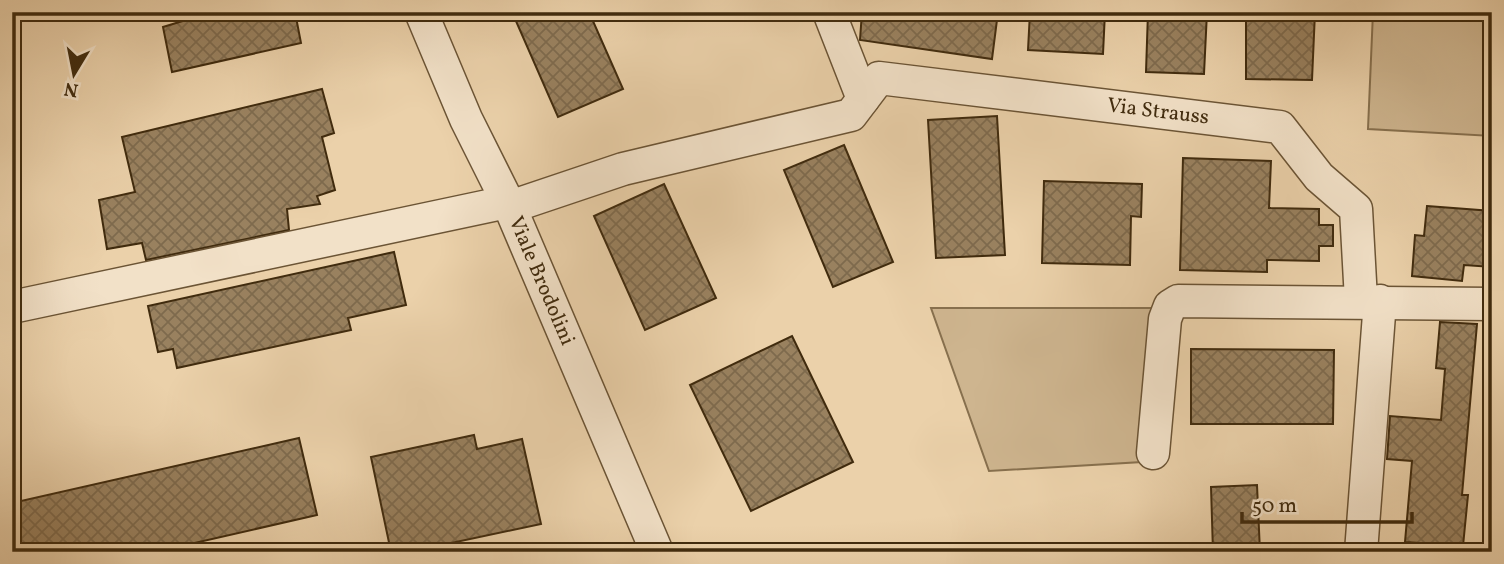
<svg xmlns="http://www.w3.org/2000/svg" width="1504" height="564" viewBox="0 0 1504 564" font-family="Vollkorn,serif">
<style>
.grass{fill:#ceb58f;stroke:#87704e;stroke-width:2}
.building{fill:url(#building-cross-hatch);stroke:#402b0e;stroke-width:2}
.lines{fill:none;stroke-linecap:round;stroke-linejoin:round}
.minor-casing{stroke:#6b5435;stroke-width:35}
.minor{stroke:#f2e1c8;stroke-width:32}
.labels{text-anchor:middle;dominant-baseline:central;stroke-width:7;stroke-linejoin:round;paint-order:stroke}
.street-label{font-size:21px;fill:#402b0e;stroke:#f2e1c8}
</style>
<defs>
<pattern id="building-cross-hatch" width="8" height="8" patternUnits="userSpaceOnUse" patternTransform="scale(1.75)"><rect width="8" height="8" fill="#99815f"/><path d="M0 0l8 8M0 8l8-8" fill="none" stroke="#7e6a4d"/></pattern>
</defs>
<rect width="100%" height="100%" fill="#ebd1aa"/>
<filter id="stains"><feTurbulence type="fractalNoise" baseFrequency=".00286" numOctaves="4"/><feColorMatrix values="0 0 0 0 .2 0 0 0 0 .09 0 0 0 0 .02 0 0 0 .5 -.17"/></filter>
<radialGradient id="worn" r=".72"><stop offset=".6" stop-color="#630" stop-opacity="0"/><stop offset="1" stop-color="#630" stop-opacity=".3"/></radialGradient>
<g class="grass">
<path d="M 1373,12 L 1492,12 L 1492,136 L 1368,129 Z"/>
<path d="M 931,308 L 1156,308 L 1142,462 L 989,471 Z"/>
</g>
<g class="building">
<path d="M 184,12 L 295,12 L 301,43 L 172,72 L 163,27 L 186,20 Z"/>
<path d="M 512,12 L 589,12 L 623,89 L 558,117 Z"/>
<path d="M 862,12 L 998,12 L 992,59 L 860,40 Z"/>
<path d="M 1030,12 L 1105,12 L 1103,54 L 1028,50 Z"/>
<path d="M 1148,12 L 1207,12 L 1204,74 L 1146,72 Z"/>
<path d="M 1246,12 L 1315,12 L 1312,80 L 1246,79 Z"/>
<path d="M 322,89 L 334,133 L 322,137 L 335,190 L 317,196 L 320,204 L 287,209 L 289,230 L 146,260 L 142,243 L 107,249 L 99,200 L 135,192 L 122,137 Z"/>
<path d="M 997,116 L 1005,255 L 936,258 L 928,120 Z"/>
<path d="M 844,145 L 893,262 L 833,287 L 784,170 Z"/>
<path d="M 1183,158 L 1271,161 L 1269,208 L 1319,209 L 1319,225 L 1333,225 L 1333,246 L 1319,246 L 1319,261 L 1267,260 L 1267,272 L 1180,270 Z"/>
<path d="M 1044,181 L 1142,184 L 1141,217 L 1131,216 L 1130,265 L 1042,263 Z"/>
<path d="M 664,184 L 716,298 L 645,330 L 594,216 Z"/>
<path d="M 1427,206 L 1492,211 L 1492,267 L 1464,265 L 1462,281 L 1412,276 L 1415,235 L 1424,236 Z"/>
<path d="M 394,252 L 406,305 L 348,318 L 351,330 L 177,368 L 173,349 L 158,352 L 148,306 Z"/>
<path d="M 1440,322 L 1477,324 L 1462,495 L 1468,495 L 1463,546 L 1405,542 L 1412,461 L 1387,459 L 1390,416 L 1441,420 L 1445,369 L 1436,368 Z"/>
<path d="M 792,336 L 853,462 L 751,511 L 690,385 Z"/>
<path d="M 1191,349 L 1334,350 L 1333,424 L 1191,424 Z"/>
<path d="M 474,435 L 477,449 L 522,439 L 541,524 L 409,552 L 391,552 L 371,457 Z"/>
<path d="M 299,438 L 317,515 L 155,552 L 12,552 L 12,503 Z"/>
<path d="M 1257,485 L 1260,552 L 1213,552 L 1211,487 Z"/>
</g>
<g class="lines">
<defs>
<g id="minor">
<path d="M 421,12 L 466,119 L 510,207 L 657,552"/>
<path d="M 829,12 L 863,99"/>
<path d="M 510,207 L 623,169 L 851,115 L 879,78 L 1280,127 L 1319,177 L 1356,209 L 1361,300"/>
<path d="M 12,307 L 507,202"/>
<path d="M 1153,453 L 1165,319 L 1170,306 L 1178,301 L 1492,304"/>
<path d="M 1361,552 L 1380,301"/>
</g>
</defs>
<use href="#minor" class="minor-casing"/>
<use href="#minor" class="minor"/>
</g>
<g class="labels">
<g class="street-label">
<text transform="translate(1158 112) rotate(7)">Via Strauss</text>
<text transform="translate(541 281) rotate(67)">Viale Brodolini</text>
</g>
</g>
<rect width="1504" height="564" fill="none" stroke="#ebd1aa" stroke-width="42"/>
<rect x="14" y="14" width="1476" height="536" fill="none" stroke="#402b0e" stroke-width="3.5"/>
<rect x="21" y="21" width="1462" height="522" fill="none" stroke="#402b0e" stroke-width="2"/>
<g transform="translate(74 74) rotate(190)" stroke="#f2e1c8" stroke-width="5" paint-order="stroke">
<path d="M0-5L12 26L0 18L-12 26Z" fill="#402b0e"/>
<text y="-10" font-size="19" font-weight="bold" text-anchor="middle" fill="#402b0e">N</text>
</g>
<path d="M1242 512v10h170v-10" fill="none" stroke="#402b0e" stroke-width="3.5"/>
<text x="1252" y="512" font-size="21" fill="#402b0e" stroke="#f2e1c8" stroke-width="5" paint-order="stroke">50 m</text>
<rect width="100%" height="100%" filter="url(#stains)"/>
<rect width="100%" height="100%" fill="url(#worn)"/>
</svg>
